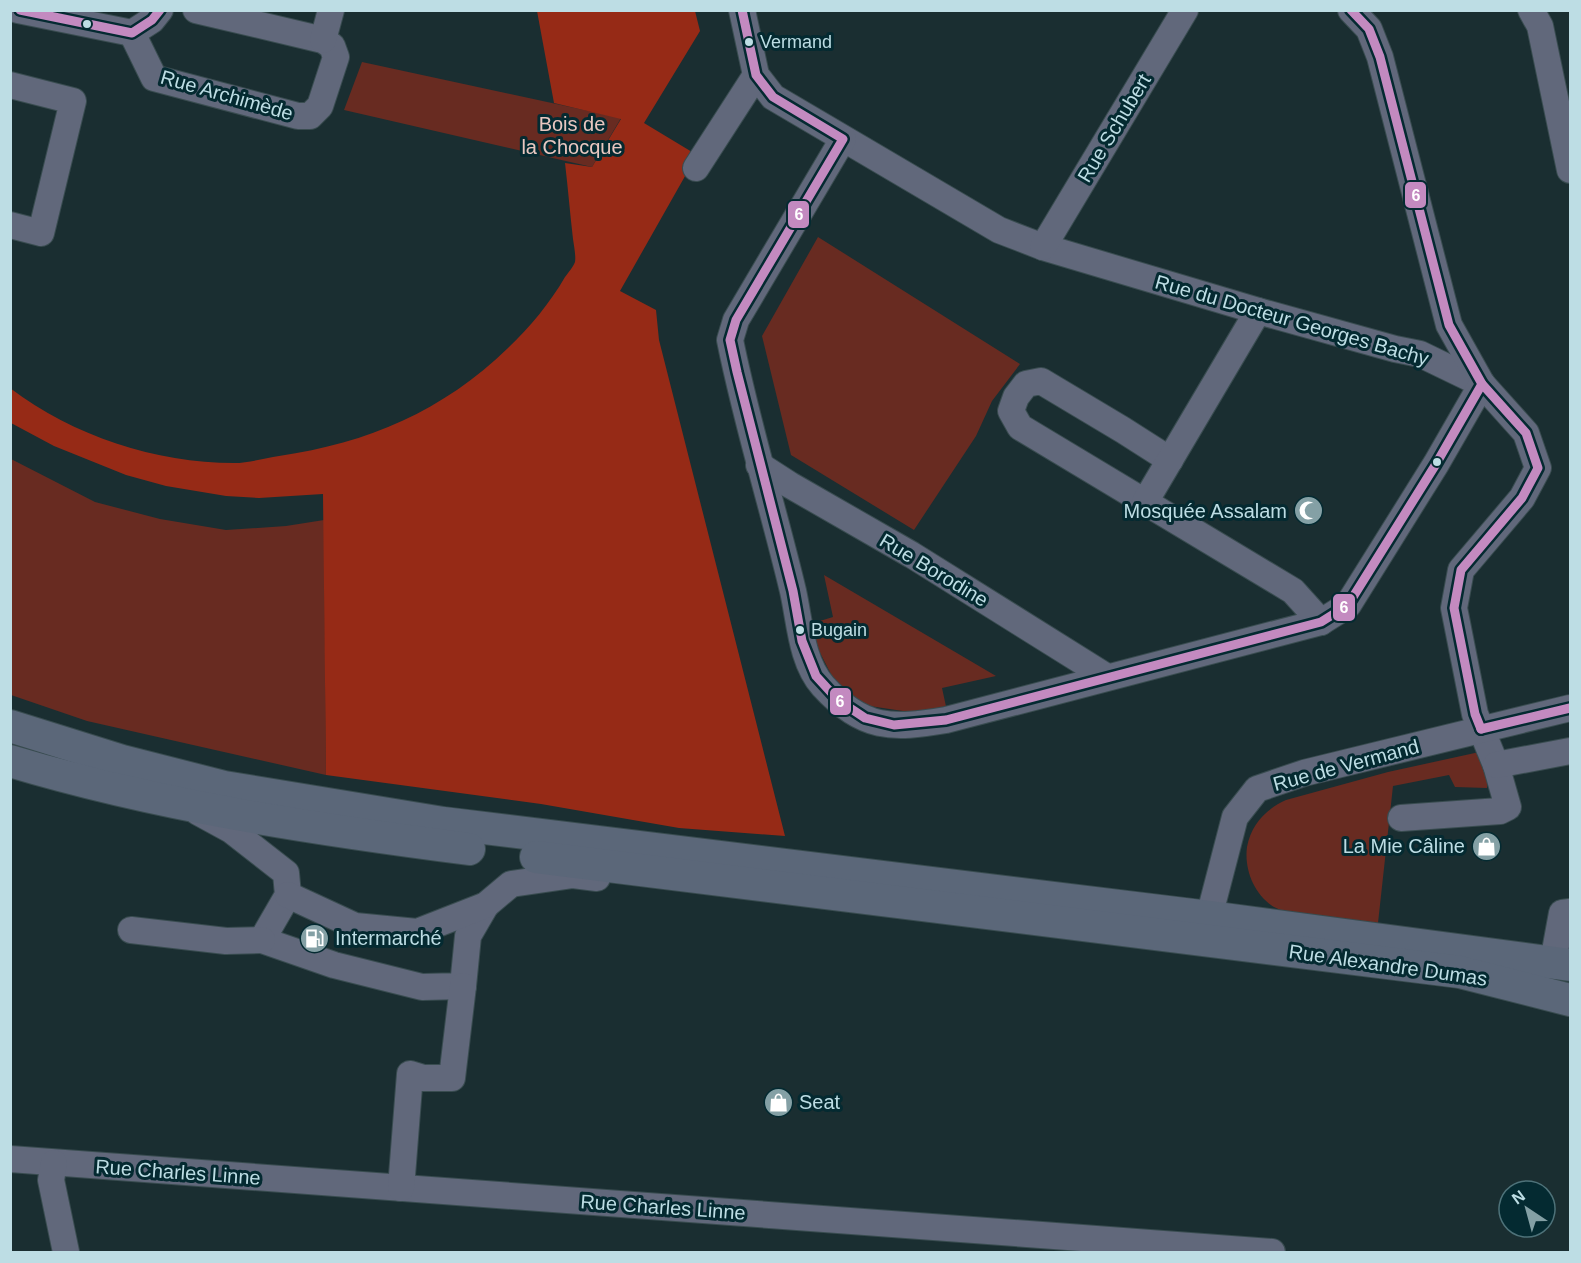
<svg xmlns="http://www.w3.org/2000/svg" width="1581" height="1263" viewBox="0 0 1581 1263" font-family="Arial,sans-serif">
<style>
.green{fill:#682b21}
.forest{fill:#962a16}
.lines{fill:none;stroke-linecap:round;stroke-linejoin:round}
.minor-casing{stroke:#394c50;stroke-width:28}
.major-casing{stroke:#394c50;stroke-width:34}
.minor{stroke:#61687b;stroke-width:26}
.major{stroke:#5b6779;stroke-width:32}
.bus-1-casing{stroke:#042a31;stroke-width:14}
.bus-1{stroke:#c38ac0;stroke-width:9}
.bus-dot{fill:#bddde4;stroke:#042a31;stroke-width:2}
.labels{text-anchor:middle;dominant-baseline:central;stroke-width:6;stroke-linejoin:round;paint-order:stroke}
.bus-label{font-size:18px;fill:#bddde4;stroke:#042a31;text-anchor:start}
.street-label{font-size:20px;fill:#bddde4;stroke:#042a31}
.park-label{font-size:20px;fill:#e9c7c0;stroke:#042a31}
.poi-label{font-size:20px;fill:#bddde4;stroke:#042a31;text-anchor:end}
.line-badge{stroke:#042a31;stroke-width:2}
.badge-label{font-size:16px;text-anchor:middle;font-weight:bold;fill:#fff}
</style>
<rect width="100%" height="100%" fill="#1a2e31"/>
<g class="green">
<path d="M 362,62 L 621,118 L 592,167 L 344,110 Z"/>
<path d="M 818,237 L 1020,364 L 992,401 L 976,436 L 914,530 L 791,455 L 762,336 Z"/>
<path d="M 11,459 L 95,502 L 160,519 L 226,530 L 286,526 L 324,520 L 326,775 L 87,721 L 11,695 Z"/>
<path d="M 824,575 L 996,676 L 942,688 L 947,711 L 916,713 L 863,705 L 834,680 L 815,643 L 810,624 L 833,617 Z"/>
<path d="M 1484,751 L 1489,765 L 1487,788 L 1455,787 L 1449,775 L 1393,786 L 1378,923 C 1356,921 1291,917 1274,907 C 1254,895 1244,869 1247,847 C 1251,825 1266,809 1286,800 L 1388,772 Z"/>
</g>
<path class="forest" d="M 537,11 L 695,11 L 700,31 L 644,123 L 697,155 L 620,291 L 656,310 L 659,340 L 785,836 L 679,828 L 541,804 L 326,775 L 323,494 L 259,498 L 226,496 L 166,486 L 126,475 L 54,446 L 11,423 L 10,388 C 73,436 156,463 234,463 C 249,463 265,458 279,456 C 368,443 443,411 508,348 C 530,327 550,303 565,277 C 568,273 573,267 575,262 C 576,256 574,246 573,239 C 570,214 568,188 565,163 L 592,167 L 621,119 L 554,103 Z"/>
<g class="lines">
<defs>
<g id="minor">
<path d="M 18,10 L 132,33 L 152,20 L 160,10"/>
<path d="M 742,10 L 756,75 L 773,97 L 999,230 L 1043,247 L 1258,311 L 1395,349 L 1420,354 L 1482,384 L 1526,433 L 1538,468 L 1522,498 L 1461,570 L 1454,608 L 1475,714 L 1496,765 L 1508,807 L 1500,811 L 1401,818"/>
<path d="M 1351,10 L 1369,29 L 1380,57 L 1449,325 L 1482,384"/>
<path d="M 1531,10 L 1540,26 L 1570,170"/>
<path d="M 132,33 L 154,78 L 298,116 L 310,116 L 320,106 L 336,57 L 332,46 L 323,40 L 196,10"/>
<path d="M 323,40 L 331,10"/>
<path d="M 10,85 L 73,101 L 41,233 L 10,225"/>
<path d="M 843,139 L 736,320 L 730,340 C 747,425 773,507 793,591 C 800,622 801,661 823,686 C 863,730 892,729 946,720 L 1321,622 L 1348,605 L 1436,464 L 1482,384"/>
<path d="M 696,168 L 756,75"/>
<path d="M 1043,247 L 1185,10"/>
<path d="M 1170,460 L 1123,430 L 1041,381 L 1026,384 L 1016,397 L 1011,411 L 1020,427 L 1293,591 L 1321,622"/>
<path d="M 759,465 L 790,485 L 912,555 L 1107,677"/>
<path d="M 1145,502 L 1258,311"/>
<path d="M 1496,765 L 1570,751"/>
<path d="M 198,812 L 231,830 L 286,873 L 288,895 L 262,940 L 334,965 L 422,987 L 463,986 L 468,936 L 486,905"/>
<path d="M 288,895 L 355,926 L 417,932 L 486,905 L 511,884 L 573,875 L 597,878"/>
<path d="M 1209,917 L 1235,817 L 1257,789 L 1304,773 L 1570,708"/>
<path d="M 131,930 L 226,941 L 262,940"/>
<path d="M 1553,962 L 1562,913 L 1570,912"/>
<path d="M 10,1159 L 1272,1252"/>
<path d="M 54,1163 L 51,1180 L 66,1252"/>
<path d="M 401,1188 L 410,1074 L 423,1078 L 452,1078 L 463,986"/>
</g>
<g id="major">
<path d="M 10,726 L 122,761 L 224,787 L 443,823 L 1209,917 L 1570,965"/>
<path d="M 10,761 C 160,806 314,829 469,849"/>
<path d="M 536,857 L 1460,972 L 1570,1000"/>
</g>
</defs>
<use href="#minor" class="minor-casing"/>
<use href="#major" class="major-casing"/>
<use href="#minor" class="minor"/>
<use href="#major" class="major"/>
<defs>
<g id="bus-1">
<path d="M 20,10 L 132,33 L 152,20 L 160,10"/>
<path d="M 742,10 L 756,75 L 773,97 L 843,139 L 736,320 L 730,340 L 737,372 L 793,591 L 802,641 L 816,676 L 838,700 L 865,718 L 894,725 L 946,720 L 1321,622 L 1348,605 L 1436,464 L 1482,384"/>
<path d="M 1351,10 L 1369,29 L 1380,57 L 1449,325 L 1482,384 L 1526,433 L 1538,468 L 1522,498 L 1461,570 L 1454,608 L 1475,714 L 1481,729"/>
<path d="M 1481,729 L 1570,708"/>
</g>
</defs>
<use href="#bus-1" class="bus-1-casing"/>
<use href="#bus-1" class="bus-1"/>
</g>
<defs>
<symbol id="mosque-disc" viewBox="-11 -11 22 22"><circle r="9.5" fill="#84a0a5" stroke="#042a31"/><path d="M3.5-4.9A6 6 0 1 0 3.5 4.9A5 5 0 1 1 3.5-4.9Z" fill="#fff"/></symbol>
<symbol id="shop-disc" viewBox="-11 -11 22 22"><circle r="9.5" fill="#84a0a5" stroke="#042a31"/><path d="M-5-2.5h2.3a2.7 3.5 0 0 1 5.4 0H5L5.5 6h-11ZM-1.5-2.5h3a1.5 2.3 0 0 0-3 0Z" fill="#fff"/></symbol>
<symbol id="fuel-disc" viewBox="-11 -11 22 22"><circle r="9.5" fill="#84a0a5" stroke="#042a31"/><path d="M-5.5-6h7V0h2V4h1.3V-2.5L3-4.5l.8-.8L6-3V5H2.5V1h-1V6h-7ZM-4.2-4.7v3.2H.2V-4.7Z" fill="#fff"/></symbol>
</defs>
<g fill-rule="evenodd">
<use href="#mosque-disc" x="1292" y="494" width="33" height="33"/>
<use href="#shop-disc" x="1470" y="830" width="33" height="33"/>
<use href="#fuel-disc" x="298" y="922" width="33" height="33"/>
<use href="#shop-disc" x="762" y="1086" width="33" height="33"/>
</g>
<g class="bus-dot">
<circle cx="87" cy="24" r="5"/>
<circle cx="749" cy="42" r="5"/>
<circle cx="1437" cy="462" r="5"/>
<circle cx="800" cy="630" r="5"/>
</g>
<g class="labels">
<g class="bus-label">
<text x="760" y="42">Vermand</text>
<text x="811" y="630">Bugain</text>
</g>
<g class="street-label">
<text transform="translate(227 95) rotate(16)">Rue Archimède</text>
<text transform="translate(1114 128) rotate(-59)">Rue Schubert</text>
<text transform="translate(1292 320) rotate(16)">Rue du Docteur Georges Bachy</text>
<text transform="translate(934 570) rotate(31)">Rue Borodine</text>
<text transform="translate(1346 765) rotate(-15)">Rue de Vermand</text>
<text transform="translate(1388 965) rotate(8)">Rue Alexandre Dumas</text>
<text transform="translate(178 1172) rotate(4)">Rue Charles Linne</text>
<text transform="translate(663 1207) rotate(4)">Rue Charles Linne</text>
</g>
<g class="park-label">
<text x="572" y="124">Bois de<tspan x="572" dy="23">la Chocque</tspan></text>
</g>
<g class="poi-label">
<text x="1287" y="511">Mosquée Assalam</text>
<text x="1465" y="846">La Mie Câline</text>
<text x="335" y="938" text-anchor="start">Intermarché</text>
<text x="799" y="1102" text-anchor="start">Seat</text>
</g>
</g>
<g class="line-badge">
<rect x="1404" y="181" width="23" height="28" rx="6" fill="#c38ac0"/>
<rect x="787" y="200" width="23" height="29" rx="6" fill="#c38ac0"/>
<rect x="1332" y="593" width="24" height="29" rx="6" fill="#c38ac0"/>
<rect x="829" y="687" width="23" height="29" rx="6" fill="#c38ac0"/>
</g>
<g class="badge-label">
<text x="1416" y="201">6</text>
<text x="799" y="220">6</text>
<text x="1344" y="613">6</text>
<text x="840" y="707">6</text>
</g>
<rect width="1581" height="1263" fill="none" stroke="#bddde4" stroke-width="24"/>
<g transform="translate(1527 1209) rotate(324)"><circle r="28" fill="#042a31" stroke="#4e7279" stroke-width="1.5"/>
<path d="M0-4.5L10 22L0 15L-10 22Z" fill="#84a0a5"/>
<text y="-9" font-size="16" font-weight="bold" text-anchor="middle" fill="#bddde4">N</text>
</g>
</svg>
